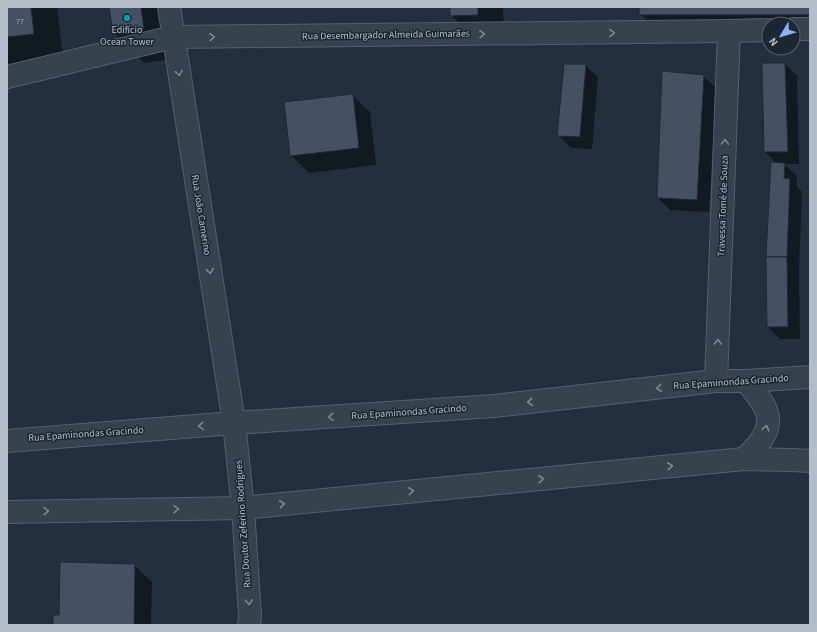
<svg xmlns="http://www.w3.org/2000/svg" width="817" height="632" viewBox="0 0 817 632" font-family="'Source Sans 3',sans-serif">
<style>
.shadow{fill:#0007}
.building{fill:#455162;stroke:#1f2835}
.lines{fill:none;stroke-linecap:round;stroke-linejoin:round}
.minor-casing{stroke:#565f6c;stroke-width:24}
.minor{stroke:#38414e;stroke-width:22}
.oneway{stroke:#7c8592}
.culture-dot{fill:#0f9aa8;stroke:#1d2633;stroke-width:1.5}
.labels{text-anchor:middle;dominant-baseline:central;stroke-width:3;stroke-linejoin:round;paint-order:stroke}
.number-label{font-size:8px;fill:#98a1af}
.poi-label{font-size:10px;fill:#b4bcc9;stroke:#1d2633}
.street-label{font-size:10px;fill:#b4bcc9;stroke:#1d2633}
</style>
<rect width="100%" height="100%" fill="#242f3e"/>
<g class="shadow">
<path d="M 7,7 L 57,7 L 64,64 L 12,70 L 7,65 Z"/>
<path d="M 110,7 L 167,7 L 174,59 L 144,63 L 114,32 Z"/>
<path d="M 451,7 L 503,7 L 505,41 L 478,42 L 451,15 Z"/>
<path d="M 640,7 L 810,7 L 810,37 L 793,24 L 769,24 L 662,36 L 640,14 Z"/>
<path d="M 785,64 L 797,76 L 799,164 L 784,164 L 797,176 L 797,187 L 802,192 L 799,270 L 800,339 L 780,339 L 768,327 L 777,164 L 765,152 Z"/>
<path d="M 585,65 L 598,77 L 592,149 L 571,148 L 558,135 Z"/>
<path d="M 703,76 L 716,88 L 709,212 L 670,210 L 658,198 Z"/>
<path d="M 352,95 L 370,112 L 376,165 L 309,173 L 291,155 Z"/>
<path d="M 134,565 L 152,582 L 151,625 L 54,625 Z"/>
</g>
<g class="building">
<path d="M 7,7 L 31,7 L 34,34 L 7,37 Z"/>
<path d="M 109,7 L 141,7 L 144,29 L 113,33 Z"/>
<path d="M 450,7 L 478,7 L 478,15 L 450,16 Z"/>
<rect x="639" y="7" width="171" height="8"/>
<path d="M 762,63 L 785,63 L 788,152 L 764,152 Z"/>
<path d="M 564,64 L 586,64 L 580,137 L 557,136 Z"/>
<path d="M 662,71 L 704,75 L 697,200 L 657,198 Z"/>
<path d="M 353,94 L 359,148 L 290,156 L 284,102 Z"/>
<path d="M 771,162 L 785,163 L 784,178 L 790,179 L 787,257 L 766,257 Z"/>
<path d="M 766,257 L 787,257 L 788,327 L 767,327 Z"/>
<path d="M 60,562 L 135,564 L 134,625 L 53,625 L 53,615 L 59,615 Z"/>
</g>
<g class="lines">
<defs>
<g id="minor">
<path d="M 169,7 L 234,423 L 243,508 L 250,615 L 249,625"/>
<path d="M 793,29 L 810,29"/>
<path d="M 7,77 L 173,37 L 729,31 L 769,30"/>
<path d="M 716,381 L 729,31"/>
<path d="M 7,441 L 234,423 L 494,406 L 716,381 L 746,381 L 810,377"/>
<path d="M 744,459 C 749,454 755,449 759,443 C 779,418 762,401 746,381"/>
<path d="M 7,512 L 243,508 L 744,459 L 792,460 L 810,461"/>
</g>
</defs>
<use href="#minor" class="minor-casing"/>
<use href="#minor" class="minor"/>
</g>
<defs><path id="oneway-chevron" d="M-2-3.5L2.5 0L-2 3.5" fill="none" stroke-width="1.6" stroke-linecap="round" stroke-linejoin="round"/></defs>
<g class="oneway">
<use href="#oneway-chevron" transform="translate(612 33) rotate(-1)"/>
<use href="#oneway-chevron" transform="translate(482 34) rotate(-1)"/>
<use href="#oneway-chevron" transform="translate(212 37) rotate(-1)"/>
<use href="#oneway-chevron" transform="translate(179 73) rotate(81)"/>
<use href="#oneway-chevron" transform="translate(725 142) rotate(-88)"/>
<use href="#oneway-chevron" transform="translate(210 271) rotate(81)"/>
<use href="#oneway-chevron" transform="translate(718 342) rotate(-88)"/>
<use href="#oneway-chevron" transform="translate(659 388) rotate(174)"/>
<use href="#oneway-chevron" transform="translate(530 402) rotate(174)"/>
<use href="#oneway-chevron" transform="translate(331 417) rotate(176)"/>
<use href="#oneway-chevron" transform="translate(201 426) rotate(176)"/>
<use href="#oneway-chevron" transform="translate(766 428) rotate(-75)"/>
<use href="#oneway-chevron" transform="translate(670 466) rotate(-6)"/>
<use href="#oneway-chevron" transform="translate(541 479) rotate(-6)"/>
<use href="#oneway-chevron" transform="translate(411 491) rotate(-6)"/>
<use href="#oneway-chevron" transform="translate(282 504) rotate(-6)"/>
<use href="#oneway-chevron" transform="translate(176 509) rotate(-1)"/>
<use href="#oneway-chevron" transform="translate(46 511) rotate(-1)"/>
<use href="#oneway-chevron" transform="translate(249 602) rotate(87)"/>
</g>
<circle class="culture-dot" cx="127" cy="18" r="4"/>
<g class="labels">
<g class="number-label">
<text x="20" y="21">77</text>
</g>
<g class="poi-label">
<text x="127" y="30">Edifício<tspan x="127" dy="12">Ocean Tower</tspan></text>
</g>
<g class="street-label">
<text transform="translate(386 35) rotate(-1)">Rua Desembargador Almeida Guimarães</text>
<text transform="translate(723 206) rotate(-88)">Travessa Tomé de Souza</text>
<text transform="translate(201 215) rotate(81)">Rua João Camerino</text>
<text transform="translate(731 382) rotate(-4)">Rua Epaminondas Gracindo</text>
<text transform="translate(409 412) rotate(-4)">Rua Epaminondas Gracindo</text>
<text transform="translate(86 434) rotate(-4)">Rua Epaminondas Gracindo</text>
<text transform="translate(243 524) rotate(-94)">Rua Doutor Zeferino Rodrigues</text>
</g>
</g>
<rect width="817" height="632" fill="none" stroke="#b4bcc9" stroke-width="16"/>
<g transform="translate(781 36) rotate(232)"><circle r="19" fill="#1d2633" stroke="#59626f"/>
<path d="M0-3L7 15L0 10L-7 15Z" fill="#8ab4f8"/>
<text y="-6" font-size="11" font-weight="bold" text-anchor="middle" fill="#b4bcc9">N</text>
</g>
</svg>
